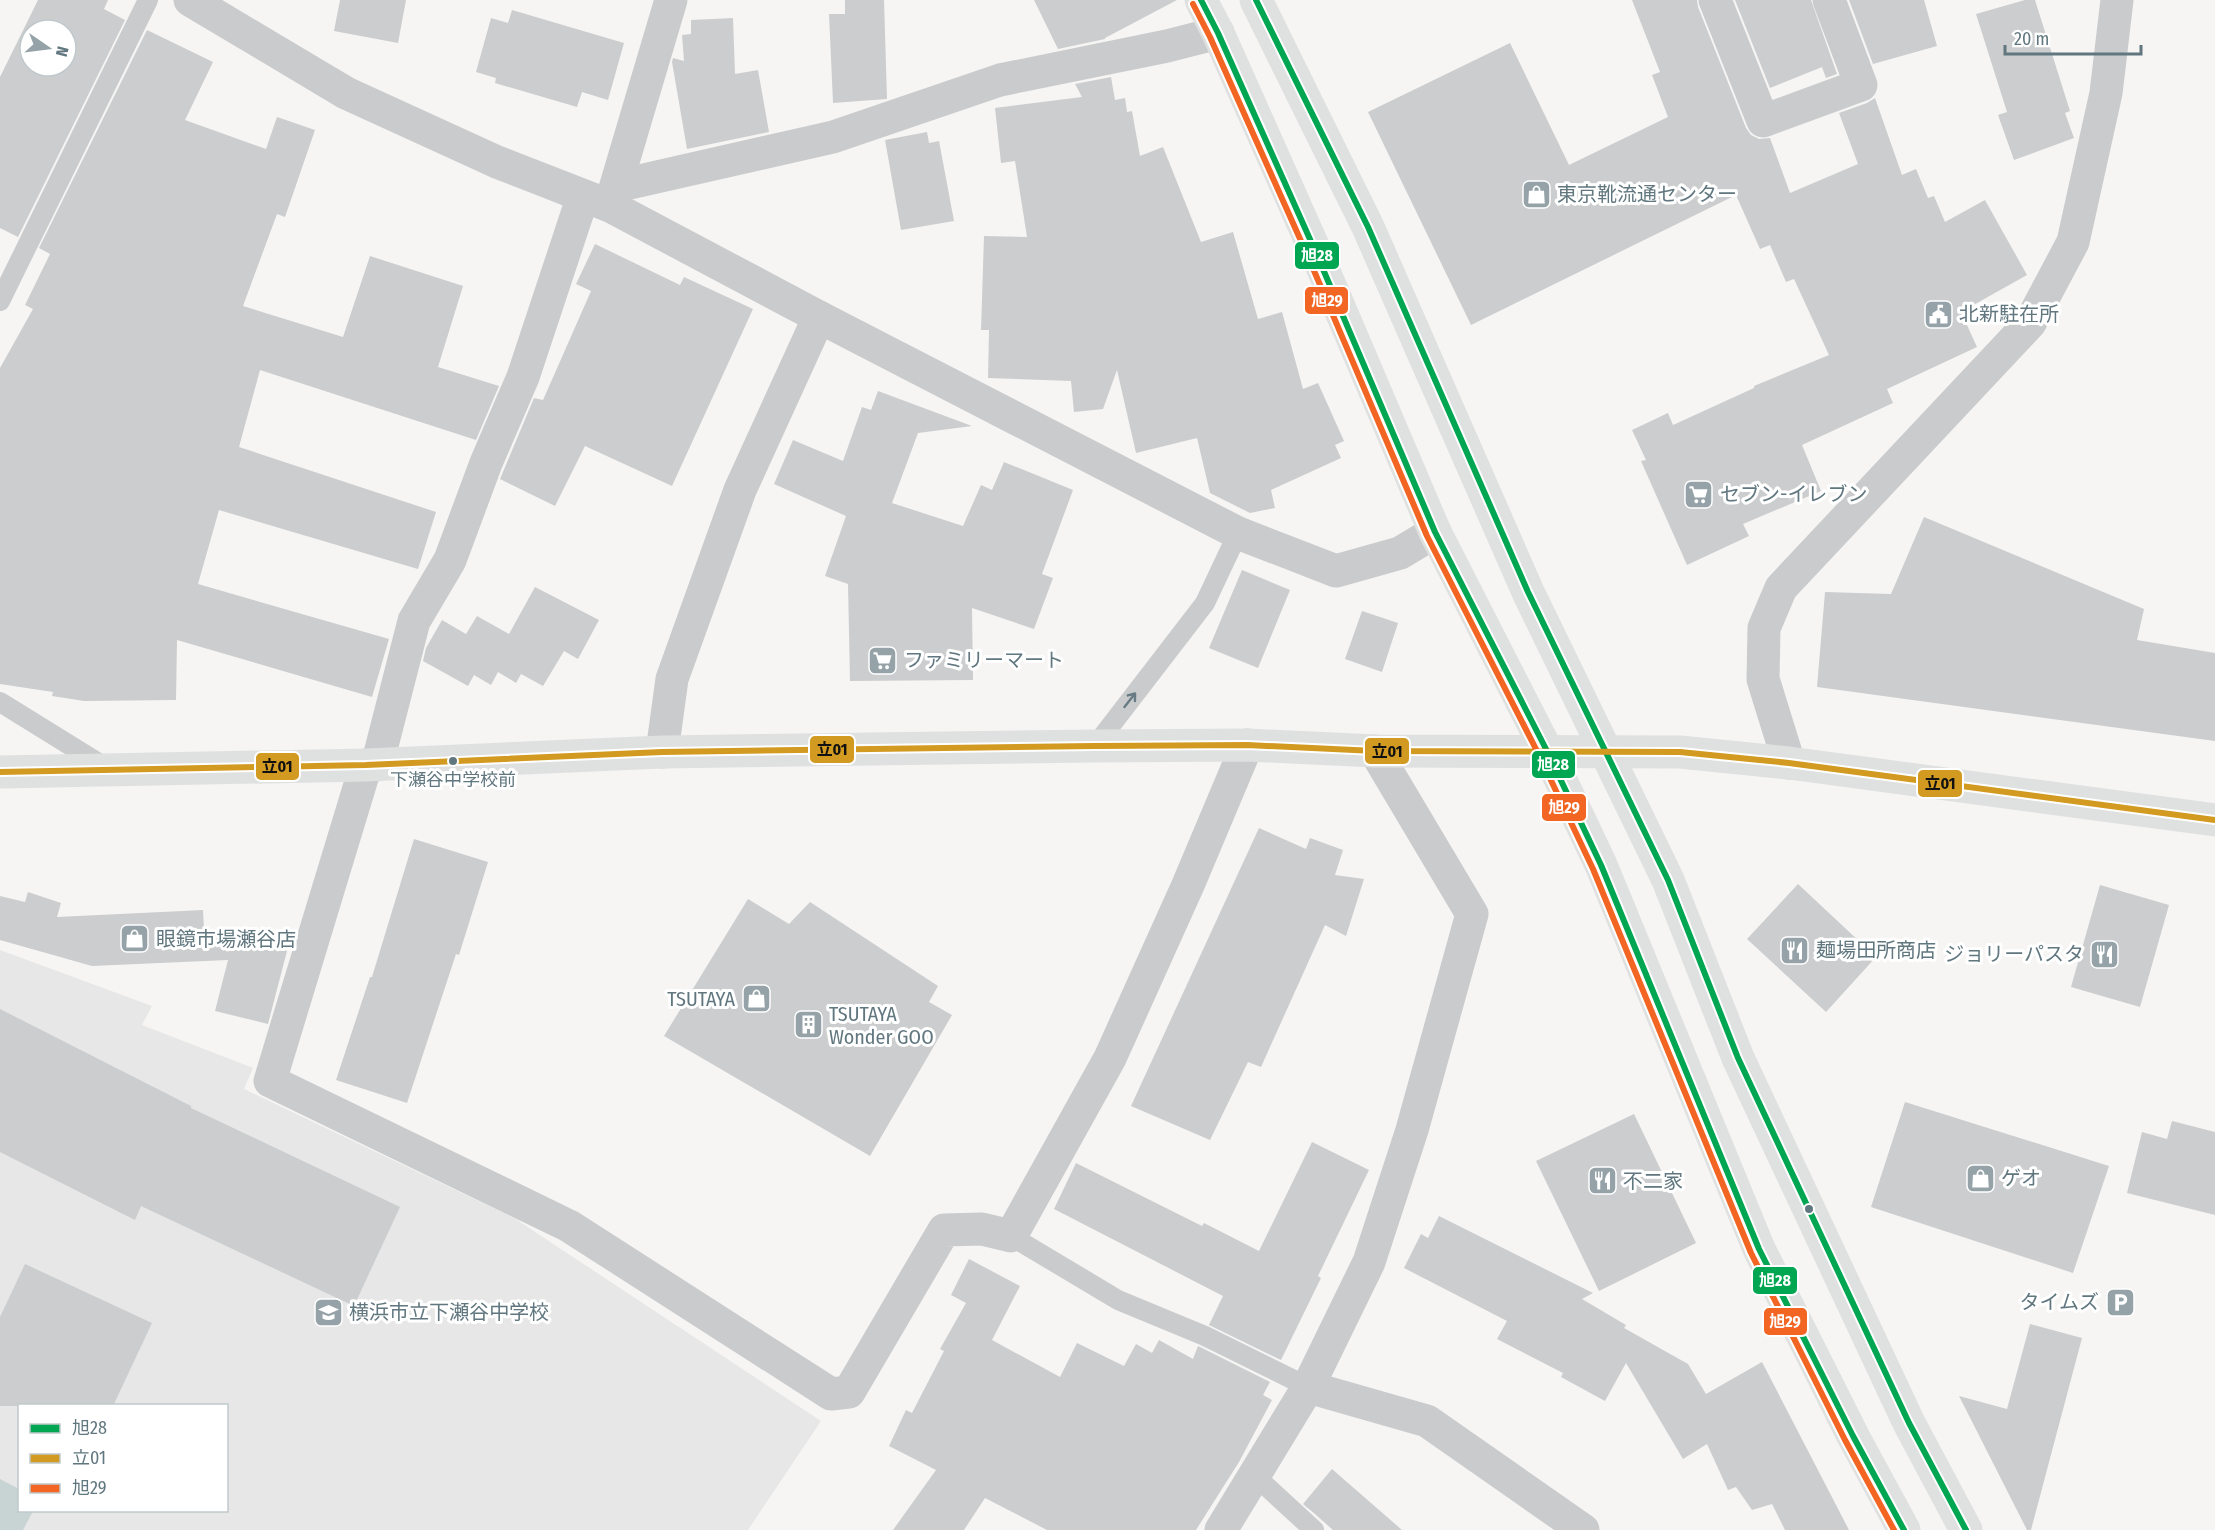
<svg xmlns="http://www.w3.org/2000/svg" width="2215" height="1530" viewBox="0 0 2215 1530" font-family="'Fira Sans Condensed','Noto Sans JP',sans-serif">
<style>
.built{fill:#e6e7e6;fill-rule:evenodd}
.water{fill:#c8d3d4}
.building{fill:#cccdce;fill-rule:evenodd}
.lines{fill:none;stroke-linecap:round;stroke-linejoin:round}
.service{stroke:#cacbcc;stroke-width:20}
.minor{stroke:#cacbcc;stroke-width:33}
.primary{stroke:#dfe0e0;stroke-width:33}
.bus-1-casing{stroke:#fff;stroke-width:10}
.bus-2-casing{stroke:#fff;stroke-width:10}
.bus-3-casing{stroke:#fff;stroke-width:10}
.bus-1{stroke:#00a651;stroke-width:6}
.bus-2{stroke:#d29a20;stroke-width:6}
.bus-3{stroke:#f26522;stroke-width:6}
.oneway{stroke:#667b83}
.bus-dot{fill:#61777f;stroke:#fff;stroke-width:2}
.labels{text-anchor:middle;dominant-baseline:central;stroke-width:6;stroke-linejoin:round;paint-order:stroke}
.bus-label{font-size:18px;fill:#61777f;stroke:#fff}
.poi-label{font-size:20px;fill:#61777f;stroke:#fff;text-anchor:start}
.line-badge{stroke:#fff;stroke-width:2}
.badge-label{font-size:16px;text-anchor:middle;font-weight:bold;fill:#fff}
.pale-badge-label{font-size:16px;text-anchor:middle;font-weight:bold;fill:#111}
</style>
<rect width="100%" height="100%" fill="#f6f5f4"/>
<path class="built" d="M 0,950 L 152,1006 L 142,1025 L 253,1068 L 244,1089 L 514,1218 L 821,1421 L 748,1530 L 0,1530 ZM 20,1406 L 226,1406 L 226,1510 L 20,1510 Z"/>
<path class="water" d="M 0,1479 L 19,1489 L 20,1510 L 33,1511 L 23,1530 L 0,1530 Z"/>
<g class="building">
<path d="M 38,0 L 108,0 L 104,9 L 125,20 L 18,237 L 0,228 L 0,77 ZM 30,30 L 66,30 L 66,66 L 30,66 Z"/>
<path d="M 340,0 L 406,0 L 398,43 L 334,31 Z"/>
<path d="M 845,0 L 884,0 L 887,99 L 833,103 L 829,14 L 845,14 Z"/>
<path d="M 1034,0 L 1177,0 L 1105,38 L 1105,39 L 1058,49 Z"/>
<path d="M 1632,0 L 1697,0 L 1698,7 L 1746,128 L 1751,135 L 1759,139 L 1770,138 L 1790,193 L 1858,164 L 1839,113 L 1867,103 L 1875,98 L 1902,175 L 1916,169 L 1928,198 L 1934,196 L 1945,222 L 1985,200 L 2027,275 L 1961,312 L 1977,347 L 1887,389 L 1893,403 L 1802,445 L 1821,491 L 1743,524 L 1749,536 L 1687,565 L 1641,461 L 1646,460 L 1632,430 L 1668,413 L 1673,425 L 1754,388 L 1754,386 L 1829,355 L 1794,279 L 1786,282 L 1770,245 L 1760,249 L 1736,195 L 1471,325 L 1368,112 L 1510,43 L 1569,165 L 1668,117 L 1652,75 L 1660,72 Z"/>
<path d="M 1735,0 L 1811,0 L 1837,74 L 1826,78 L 1822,67 L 1770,88 Z"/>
<path d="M 1849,0 L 1924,0 L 1937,46 L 1873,64 Z"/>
<path d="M 2025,0 L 2035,0 L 2070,111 L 2065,113 L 2074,138 L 2014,160 L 1998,115 L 2007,112 L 1976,14 Z"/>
<path d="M 512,10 L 624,43 L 608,100 L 582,92 L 577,107 L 495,83 L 496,78 L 476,72 L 491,18 L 508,23 Z"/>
<path d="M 733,18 L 735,74 L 758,70 L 769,132 L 687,149 L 672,62 L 673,58 L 684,61 L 682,35 L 691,34 L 691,20 Z"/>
<path d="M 147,30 L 213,62 L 185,120 L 266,149 L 277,117 L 315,130 L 285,217 L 277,214 L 243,306 L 343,337 L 370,256 L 463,286 L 438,367 L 499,386 L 476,440 L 260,370 L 239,447 L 436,512 L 418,569 L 219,510 L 198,584 L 389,639 L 372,697 L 177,640 L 176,700 L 84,701 L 52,696 L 53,692 L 0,684 L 0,368 L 33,309 L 25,305 L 50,254 L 39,248 Z"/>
<path d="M 1111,77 L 1115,100 L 1125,98 L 1127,112 L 1132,111 L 1140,156 L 1163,147 L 1201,242 L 1233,232 L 1258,319 L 1282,312 L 1303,389 L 1318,383 L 1344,441 L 1335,445 L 1341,458 L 1271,490 L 1275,508 L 1250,513 L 1210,493 L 1197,438 L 1136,453 L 1117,370 L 1103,409 L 1074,412 L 1071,381 L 988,378 L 989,330 L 981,330 L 984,236 L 1027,237 L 1015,161 L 1001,163 L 995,108 L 1082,97 L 1075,84 Z"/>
<path d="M 927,132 L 929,143 L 939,141 L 954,221 L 901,230 L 885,140 Z"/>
<path d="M 595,244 L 680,285 L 684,277 L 753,309 L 672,486 L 585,446 L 555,506 L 500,479 L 534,398 L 543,400 L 591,291 L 576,284 Z"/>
<path d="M 878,391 L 972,426 L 918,433 L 892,503 L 963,526 L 981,485 L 992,490 L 1004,462 L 1073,490 L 1042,574 L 1053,578 L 1034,629 L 972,608 L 973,680 L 850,681 L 848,584 L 825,576 L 846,516 L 774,484 L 793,440 L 843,461 L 862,407 L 871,410 Z"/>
<path d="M 1924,517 L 2144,609 L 2137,640 L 2215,653 L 2215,741 L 1817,687 L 1825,592 L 1891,594 Z"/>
<path d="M 1242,570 L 1290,590 L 1258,668 L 1209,648 Z"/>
<path d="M 535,587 L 599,620 L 578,659 L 564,651 L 543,686 L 521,674 L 516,683 L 498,672 L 491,685 L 474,675 L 468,686 L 423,661 L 426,648 L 442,620 L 466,634 L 477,616 L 509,634 Z"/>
<path d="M 1362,611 L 1398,623 L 1382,672 L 1345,659 Z"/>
<path d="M 1259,828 L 1306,849 L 1310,838 L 1343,850 L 1335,875 L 1364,879 L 1346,936 L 1325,925 L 1261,1067 L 1248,1062 L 1210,1140 L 1131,1106 Z"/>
<path d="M 414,839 L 488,862 L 459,955 L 456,954 L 407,1103 L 336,1080 L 370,977 L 372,977 Z"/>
<path d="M 1798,884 L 1876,957 L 1826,1012 L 1747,939 Z"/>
<path d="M 2100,885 L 2169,905 L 2140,1007 L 2071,987 Z"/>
<path d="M 28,892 L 61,903 L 57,917 L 203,910 L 204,930 L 287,951 L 268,1024 L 215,1011 L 228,960 L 92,966 L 0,940 L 0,896 L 25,902 Z"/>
<path d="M 748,899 L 789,924 L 810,902 L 938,986 L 929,1002 L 952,1015 L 870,1156 L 664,1036 Z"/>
<path d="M 0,1009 L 191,1106 L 191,1108 L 400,1207 L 354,1306 L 141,1206 L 135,1220 L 0,1152 Z"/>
<path d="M 1905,1102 L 2109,1166 L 2073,1273 L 1871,1207 Z"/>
<path d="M 1634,1114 L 1696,1243 L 1599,1291 L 1536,1161 Z"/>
<path d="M 2172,1121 L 2215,1132 L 2215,1215 L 2127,1193 L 2142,1132 L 2167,1139 Z"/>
<path d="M 1312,1142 L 1369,1170 L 1318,1276 L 1321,1278 L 1281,1360 L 1209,1325 L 1223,1296 L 1054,1209 L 1076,1163 L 1202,1226 L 1204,1223 L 1259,1251 Z"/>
<path d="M 1439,1216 L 1593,1293 L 1582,1299 L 1626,1325 L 1624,1328 L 1688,1364 L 1706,1394 L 1762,1362 L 1849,1530 L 1785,1530 L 1772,1504 L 1752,1510 L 1736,1487 L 1728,1490 L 1707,1444 L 1683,1459 L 1626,1363 L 1605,1401 L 1561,1377 L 1563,1373 L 1497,1339 L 1507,1321 L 1404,1268 L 1421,1234 L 1428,1238 Z"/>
<path d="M 969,1259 L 1020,1286 L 992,1340 L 1060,1377 L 1077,1343 L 1124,1366 L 1136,1344 L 1152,1353 L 1159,1340 L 1193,1359 L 1198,1346 L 1270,1382 L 1263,1395 L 1272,1400 L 1239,1462 L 1196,1530 L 1047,1530 L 985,1498 L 964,1530 L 893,1530 L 936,1470 L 889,1446 L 906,1410 L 912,1413 L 944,1351 L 940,1349 L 966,1303 L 951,1295 Z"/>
<path d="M 25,1264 L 152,1323 L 113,1406 L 0,1406 L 0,1317 Z"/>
<path d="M 2030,1324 L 2082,1338 L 2031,1530 L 2027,1530 L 1959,1396 L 2007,1409 Z"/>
<path d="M 1332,1469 L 1402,1530 L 1333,1530 L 1315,1514 L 1303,1504 Z"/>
</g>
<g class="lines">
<g class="service">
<path d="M 0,301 L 148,0"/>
<path d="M 0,702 L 105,767"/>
<path d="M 1095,746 L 1205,603 L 1238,533"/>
<path d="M 1011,1236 L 1118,1300 L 1205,1336 L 1308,1387"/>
<path d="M 1254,1475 L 1314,1530"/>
</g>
<g class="minor">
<path d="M 190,0 L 346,93 L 497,162 L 610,206 L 819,317 L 1238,533 L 1336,571 L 1400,553 L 1435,532"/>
<path d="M 1715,0 L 1763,121 L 1861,85 L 1829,0"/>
<path d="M 617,186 L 833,137 L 1000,80 L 1167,46 L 1218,33"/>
<path d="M 611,202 L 671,0"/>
<path d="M 662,752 L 672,679 L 740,490 L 819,317"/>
<path d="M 1789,763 L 1763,679 L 1764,628 L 1781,588 L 2030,323 L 2073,242 L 2106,93 L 2117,0"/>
<path d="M 366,765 L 270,1081 L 569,1226 L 831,1394 L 849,1392 L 944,1230 L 982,1229 L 1011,1236 L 1110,1058 L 1188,885 L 1247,745"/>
<path d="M 377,765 L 414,621 L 450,560 L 486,463 L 523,377 L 583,196"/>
<path d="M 1308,1387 L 1427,1421 L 1583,1530"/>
<path d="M 1221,1530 L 1308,1387 L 1369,1262 L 1412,1130 L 1472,914 L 1375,751"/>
</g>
<g class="primary">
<path d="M 1201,0 L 1218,33 L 1317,255 L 1435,532 L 1547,751 L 1601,865 L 1759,1249 L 1853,1436 L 1904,1530"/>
<path d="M 1256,0 L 1368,227 L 1528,592 L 1668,880 L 1738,1058 L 1909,1423 L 1966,1530"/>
<path d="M 0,772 L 366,765 L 662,752 L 1095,746 L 1247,745 L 1375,751 L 1680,752 L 1789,763 L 2215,820"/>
</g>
<defs>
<g id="bus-1">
<path d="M 1201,0 L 1218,33 L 1317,255 L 1435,532 L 1547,751 L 1601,865 L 1759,1249 L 1853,1436 L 1904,1530"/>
<path d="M 1256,0 L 1368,227 L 1528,592 L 1668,880 L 1738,1058 L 1909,1423 L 1966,1530"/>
</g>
<path id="bus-2" d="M 0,772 L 366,765 L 662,752 L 1095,746 L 1247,745 L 1375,751 L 1680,752 L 1789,763 L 2215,820"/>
<path id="bus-3" d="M 1193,4 L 1210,37 L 1309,259 L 1427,536 L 1539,755 L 1593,869 L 1751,1253 L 1845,1440 L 1894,1530"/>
</defs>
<use href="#bus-1" class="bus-1-casing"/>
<use href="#bus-2" class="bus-2-casing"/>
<use href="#bus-3" class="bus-3-casing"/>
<use href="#bus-1" class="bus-1"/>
<use href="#bus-2" class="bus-2"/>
<use href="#bus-3" class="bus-3"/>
</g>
<defs><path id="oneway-shaft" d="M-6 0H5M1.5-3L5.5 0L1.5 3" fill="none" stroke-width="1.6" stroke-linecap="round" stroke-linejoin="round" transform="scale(1.5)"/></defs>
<use class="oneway" href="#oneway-shaft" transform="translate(1130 700) rotate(-52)"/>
<defs>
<symbol id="shop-square" viewBox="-11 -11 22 22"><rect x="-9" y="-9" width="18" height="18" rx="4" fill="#95a3a8" stroke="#fff"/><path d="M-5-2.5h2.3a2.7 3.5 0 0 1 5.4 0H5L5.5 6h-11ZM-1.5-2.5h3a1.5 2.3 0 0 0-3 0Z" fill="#fff"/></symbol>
<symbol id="civic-square" viewBox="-11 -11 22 22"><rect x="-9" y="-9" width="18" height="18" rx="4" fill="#95a3a8" stroke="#fff"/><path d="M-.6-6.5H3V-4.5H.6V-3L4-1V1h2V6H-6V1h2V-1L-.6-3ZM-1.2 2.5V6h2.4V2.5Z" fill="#fff"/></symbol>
<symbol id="supermarket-square" viewBox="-11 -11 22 22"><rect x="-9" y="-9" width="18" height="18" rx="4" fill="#95a3a8" stroke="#fff"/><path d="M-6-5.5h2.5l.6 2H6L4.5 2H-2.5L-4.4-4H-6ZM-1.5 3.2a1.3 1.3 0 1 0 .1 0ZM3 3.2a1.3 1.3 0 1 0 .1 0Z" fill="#fff"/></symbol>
<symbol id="restaurant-square" viewBox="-11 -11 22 22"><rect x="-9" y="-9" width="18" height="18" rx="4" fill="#95a3a8" stroke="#fff"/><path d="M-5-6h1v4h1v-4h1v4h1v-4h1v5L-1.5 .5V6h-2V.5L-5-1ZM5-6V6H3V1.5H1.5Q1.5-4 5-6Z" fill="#fff"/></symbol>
<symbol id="building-square" viewBox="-11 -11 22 22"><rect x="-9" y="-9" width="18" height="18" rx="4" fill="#95a3a8" stroke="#fff"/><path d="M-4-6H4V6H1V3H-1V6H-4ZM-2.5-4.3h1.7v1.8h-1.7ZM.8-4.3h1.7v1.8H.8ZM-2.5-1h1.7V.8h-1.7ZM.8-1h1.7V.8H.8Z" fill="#fff"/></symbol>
<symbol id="parking-square" viewBox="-11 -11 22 22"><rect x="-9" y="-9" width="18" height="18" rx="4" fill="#95a3a8" stroke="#fff"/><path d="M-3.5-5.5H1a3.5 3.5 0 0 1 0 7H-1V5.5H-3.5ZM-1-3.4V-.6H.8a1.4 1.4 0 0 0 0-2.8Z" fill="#fff"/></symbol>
<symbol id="school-square" viewBox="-11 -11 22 22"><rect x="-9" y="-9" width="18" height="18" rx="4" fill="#95a3a8" stroke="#fff"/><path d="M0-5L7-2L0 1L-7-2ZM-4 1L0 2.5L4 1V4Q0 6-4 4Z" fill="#fff"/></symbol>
</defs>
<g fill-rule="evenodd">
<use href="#shop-square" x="1520" y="178" width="33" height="33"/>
<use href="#civic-square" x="1922" y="298" width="33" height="33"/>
<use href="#supermarket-square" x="1682" y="478" width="33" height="33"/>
<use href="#supermarket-square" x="866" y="644" width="33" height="33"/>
<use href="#shop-square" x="118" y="922" width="33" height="33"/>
<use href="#restaurant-square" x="1778" y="934" width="33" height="33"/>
<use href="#restaurant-square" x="2088" y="938" width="33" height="33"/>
<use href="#shop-square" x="740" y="982" width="33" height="33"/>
<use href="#building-square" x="792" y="1008" width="33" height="33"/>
<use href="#shop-square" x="1964" y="1162" width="33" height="33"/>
<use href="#restaurant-square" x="1586" y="1164" width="33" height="33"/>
<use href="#parking-square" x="2104" y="1286" width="33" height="33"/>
<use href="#school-square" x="312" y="1296" width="33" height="33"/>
</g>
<g class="bus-dot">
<circle cx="453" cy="761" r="5"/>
<circle cx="1809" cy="1209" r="5"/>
</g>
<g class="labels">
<g class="bus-label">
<text x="453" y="780">下瀬谷中学校前</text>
</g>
<g class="poi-label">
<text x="1557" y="194">東京靴流通センター</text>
<text x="1959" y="314">北新駐在所</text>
<text x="1720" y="494">セブン-イレブン</text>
<text x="904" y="660">ファミリーマート</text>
<text x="156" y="939">眼鏡市場瀬谷店</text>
<text x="1816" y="950">麺場田所商店</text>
<text x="2084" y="954" text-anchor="end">ジョリーパスタ</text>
<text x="735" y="999" text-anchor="end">TSUTAYA</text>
<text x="829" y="1014">TSUTAYA<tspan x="829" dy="23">Wonder GOO</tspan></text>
<text x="2001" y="1178">ゲオ</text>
<text x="1623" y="1181">不二家</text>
<text x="2099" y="1302" text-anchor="end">タイムズ</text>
<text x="349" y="1312">横浜市立下瀬谷中学校</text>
</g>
</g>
<g class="line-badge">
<rect x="1294" y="241" width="46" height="29" rx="6" fill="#00a651"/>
<rect x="1304" y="286" width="45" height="29" rx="6" fill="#f26522"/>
<rect x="809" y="735" width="46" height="29" rx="6" fill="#d29a20"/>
<rect x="1364" y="737" width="46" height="28" rx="6" fill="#d29a20"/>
<rect x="1531" y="750" width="45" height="29" rx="6" fill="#00a651"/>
<rect x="255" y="752" width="45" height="29" rx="6" fill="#d29a20"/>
<rect x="1917" y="769" width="46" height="29" rx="6" fill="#d29a20"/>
<rect x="1541" y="793" width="46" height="29" rx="6" fill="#f26522"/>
<rect x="1752" y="1266" width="46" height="29" rx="6" fill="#00a651"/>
<rect x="1763" y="1307" width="45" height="29" rx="6" fill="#f26522"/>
</g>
<g class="badge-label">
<text x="1317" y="261">旭28</text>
<text x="1327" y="306">旭29</text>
<text x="1553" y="770">旭28</text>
<text x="1564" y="813">旭29</text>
<text x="1775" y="1286">旭28</text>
<text x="1785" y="1327">旭29</text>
</g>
<g class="pale-badge-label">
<text x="832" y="755">立01</text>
<text x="1387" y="757">立01</text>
<text x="277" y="772">立01</text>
<text x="1940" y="789">立01</text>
</g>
<rect x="18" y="1404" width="210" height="108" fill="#ffffff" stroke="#c0c9cc" stroke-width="1.5"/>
<rect x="30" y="1424" width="30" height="9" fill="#00a651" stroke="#c0c9cc" stroke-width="1.5"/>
<text x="72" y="1434" font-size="18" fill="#61777f">旭28</text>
<rect x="30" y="1454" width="30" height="9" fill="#d29a20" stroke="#c0c9cc" stroke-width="1.5"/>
<text x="72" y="1464" font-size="18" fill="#61777f">立01</text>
<rect x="30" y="1484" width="30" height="9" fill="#f26522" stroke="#c0c9cc" stroke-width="1.5"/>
<text x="72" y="1494" font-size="18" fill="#61777f">旭29</text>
<g transform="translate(48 48) rotate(104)"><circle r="28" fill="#ffffff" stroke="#c0c9cc" stroke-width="1.5"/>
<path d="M0-4.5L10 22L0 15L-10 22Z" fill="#95a3a8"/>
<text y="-9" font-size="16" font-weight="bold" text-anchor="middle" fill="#61777f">N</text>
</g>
<path d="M2005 45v9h136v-9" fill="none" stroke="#61777f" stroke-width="3"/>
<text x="2014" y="45" font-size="18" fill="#61777f" stroke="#ffffff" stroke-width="4.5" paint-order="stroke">20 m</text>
</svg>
